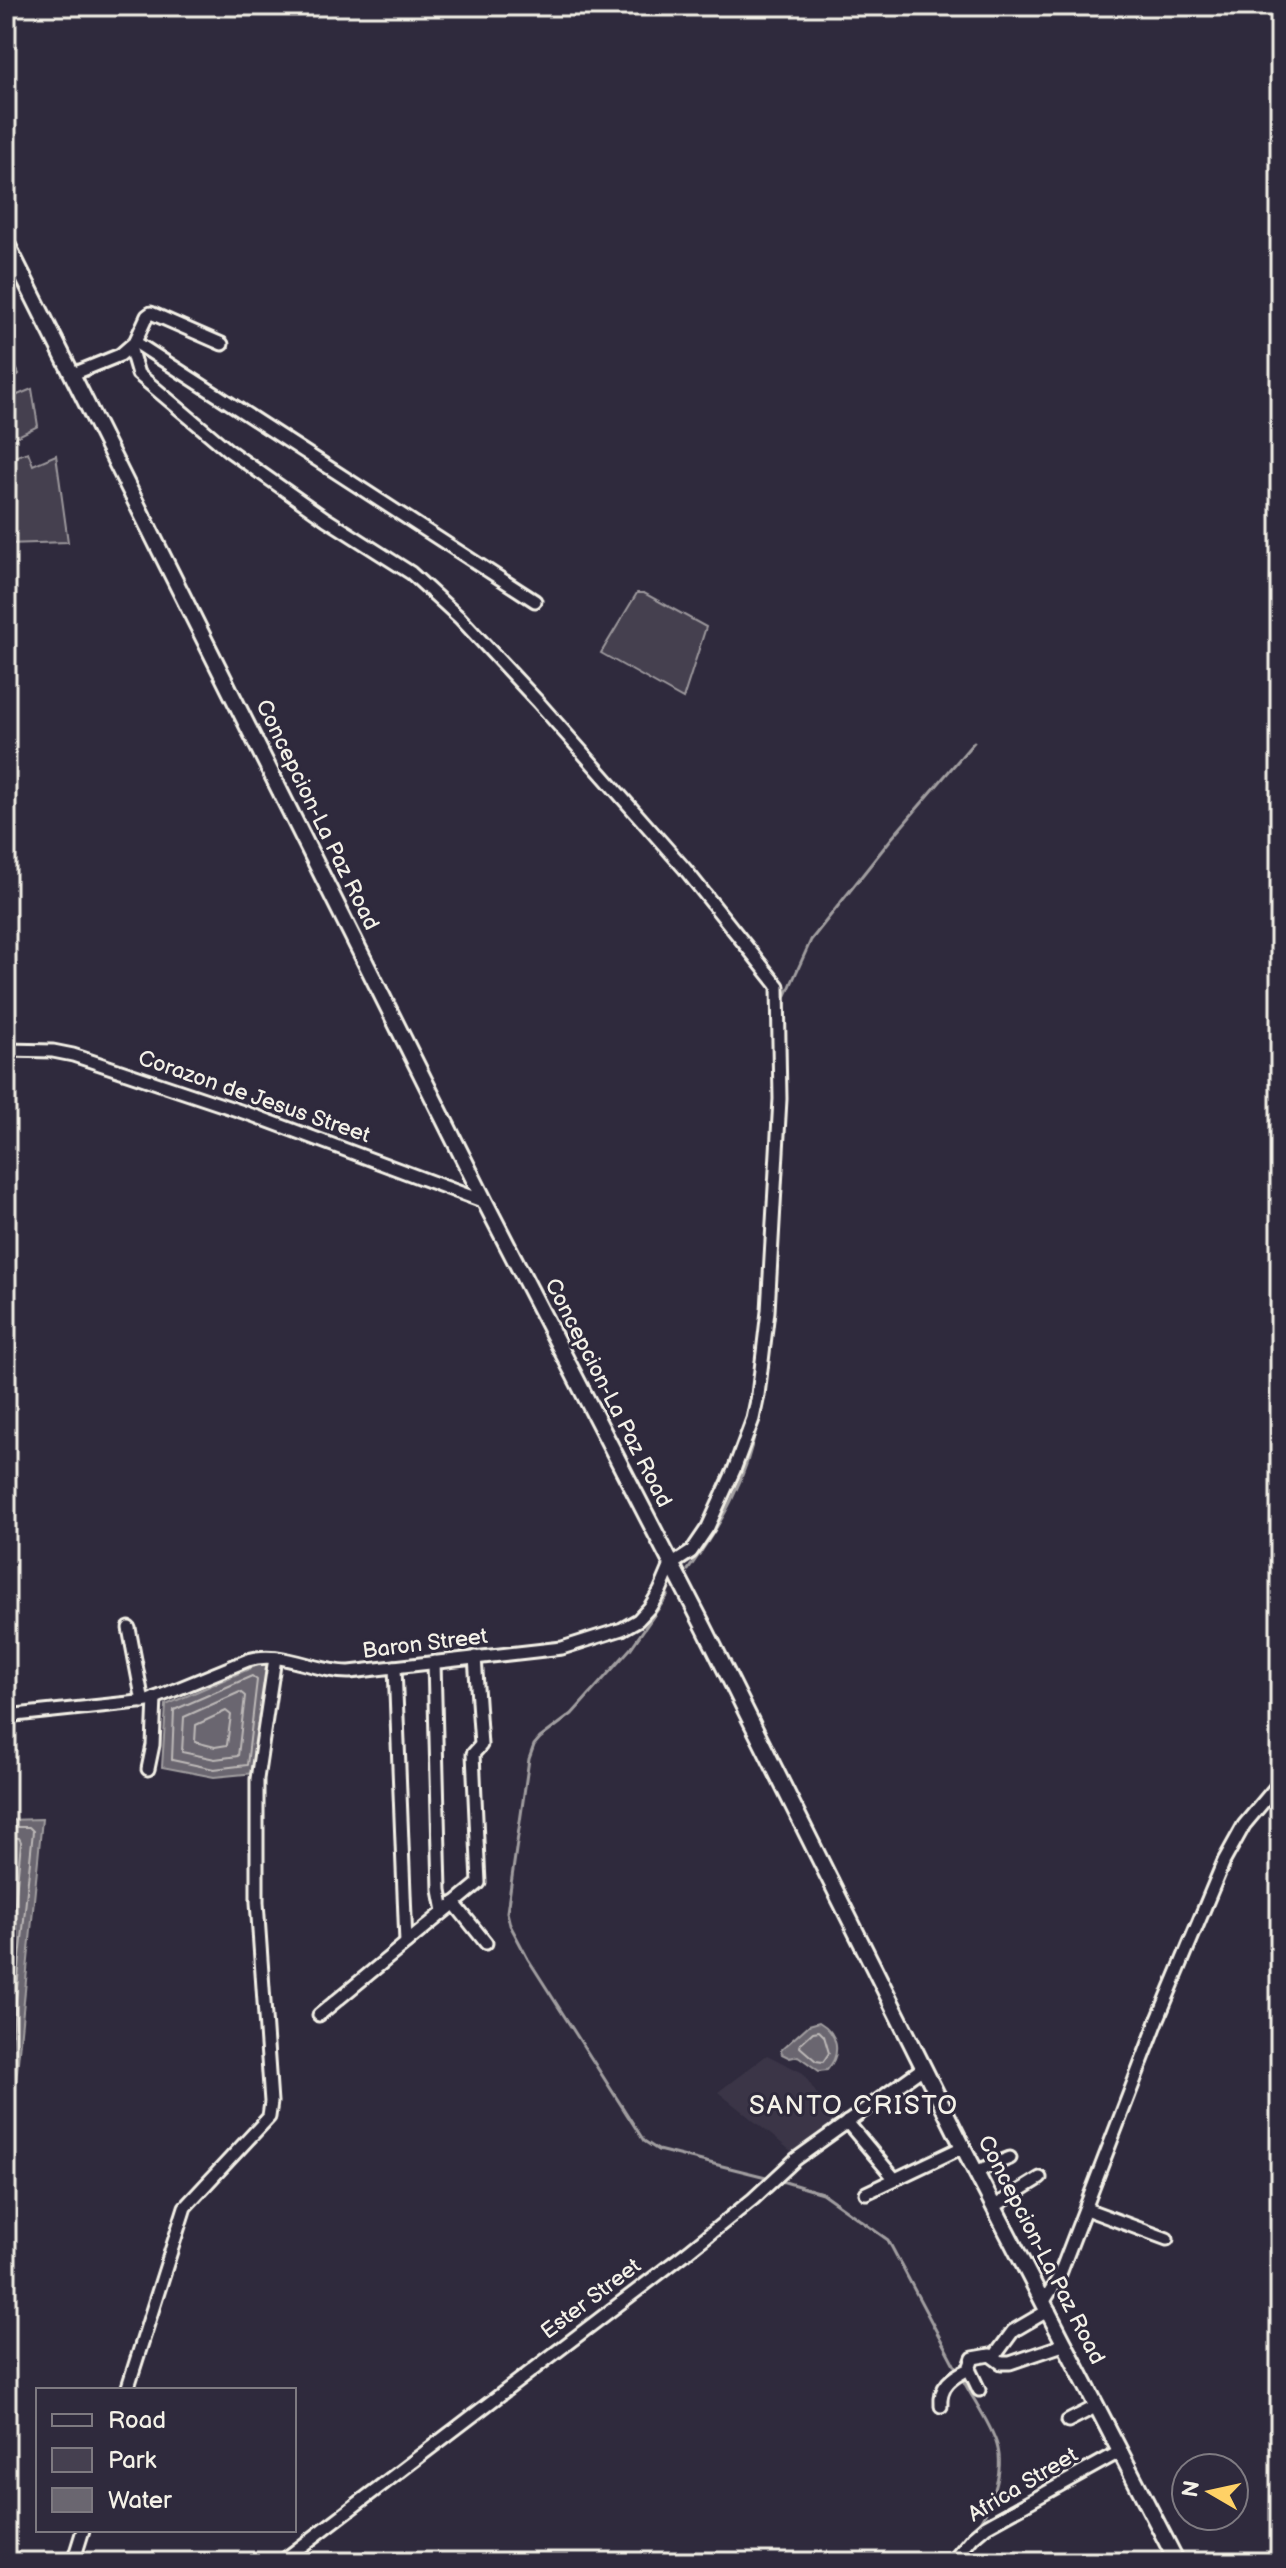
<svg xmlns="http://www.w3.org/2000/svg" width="1286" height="2568" viewBox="0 0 1286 2568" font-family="'Balsamiq Sans',sans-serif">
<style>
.built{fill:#3b3647}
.green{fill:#454050;stroke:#9c989c;stroke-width:2}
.water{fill:#6a6670;stroke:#a19ea0;stroke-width:2}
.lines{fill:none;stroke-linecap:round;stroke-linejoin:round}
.shore{stroke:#bdb9b8;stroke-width:2}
.stream{stroke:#a19ea0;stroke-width:3}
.minor-casing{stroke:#f4f1e8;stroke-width:17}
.major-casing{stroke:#f4f1e8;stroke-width:20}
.minor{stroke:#2f2a3d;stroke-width:11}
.major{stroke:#2f2a3d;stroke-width:14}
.labels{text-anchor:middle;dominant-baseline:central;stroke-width:6;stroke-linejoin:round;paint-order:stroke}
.street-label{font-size:22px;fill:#f4f1e8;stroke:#2f2a3d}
.quarter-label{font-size:26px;letter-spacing:2px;fill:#f4f1e8;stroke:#2f2a3d}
</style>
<rect width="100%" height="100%" fill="#2f2a3d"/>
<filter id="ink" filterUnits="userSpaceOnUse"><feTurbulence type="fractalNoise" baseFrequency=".0125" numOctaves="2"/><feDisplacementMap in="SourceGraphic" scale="16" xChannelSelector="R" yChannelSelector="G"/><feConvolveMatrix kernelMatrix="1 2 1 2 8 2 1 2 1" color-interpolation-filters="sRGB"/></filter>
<g filter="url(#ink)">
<path class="built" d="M 767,2055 L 803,2073 L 837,2125 L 796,2155 L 718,2092 Z"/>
<g class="green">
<path d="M 6,346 L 19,374 L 7,386 L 15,396 L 32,389 L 38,426 L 6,442 L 14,457 L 28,452 L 33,465 L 56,455 L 68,542 L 6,544 Z"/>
<path d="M 637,593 L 644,593 L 706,627 L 683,699 L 601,653 Z"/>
</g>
<g class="water">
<path d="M 267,1661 L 255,1773 L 214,1777 L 162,1767 L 166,1705 Z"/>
<path d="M 42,1819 L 13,2112 L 6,2111 L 6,1820 Z"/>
<path d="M 819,2022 C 838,2033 842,2054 827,2070 L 819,2071 L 798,2056 L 790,2058 L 782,2054 L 781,2050 L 809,2025 Z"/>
</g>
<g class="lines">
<g class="shore">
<path d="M 252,1676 L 257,1680 L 247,1765 L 214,1769 L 172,1760 L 174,1710 Z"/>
<path d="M 240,1692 L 245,1696 L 238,1756 L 215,1759 L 182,1752 L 184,1717 Z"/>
<path d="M 226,1711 L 231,1715 L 227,1745 L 215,1747 L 195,1742 L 196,1725 Z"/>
<path d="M 6,1827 L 29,1827 L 33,1831 L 6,2097"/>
<path d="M 6,1837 L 19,1838 L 21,1842 L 6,1997"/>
<path d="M 813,2032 L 819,2031 L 824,2036 L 829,2053 L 823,2062 L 816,2061 L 800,2047 L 801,2043 Z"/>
</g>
<g class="stream">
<path d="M 783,1002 L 811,940 L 891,839 L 974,742"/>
<path d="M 777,1257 L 778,1225"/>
<path d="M 765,1384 L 770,1340"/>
<path d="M 688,1570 C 722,1523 746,1481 757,1423"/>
<path d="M 668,1595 L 631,1648 L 572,1714 L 540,1738 L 534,1745 L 529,1759 L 507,1912 L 510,1925 L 528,1959 L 644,2141 L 658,2150 L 770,2178"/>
<path d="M 778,2180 L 822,2193 L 888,2240 L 958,2372"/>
<path d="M 962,2378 C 972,2398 991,2424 997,2445 C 1005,2472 991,2508 975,2529"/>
</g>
<defs>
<g id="minor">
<path d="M 135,342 L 535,601"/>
<path d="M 73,374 L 120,355 L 135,342 L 147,316 L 151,313 L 222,344"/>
<path d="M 6,1050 L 53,1051 L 73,1055 L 255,1116 L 485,1202"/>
<path d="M 129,1628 L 143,1702"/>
<path d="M 434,1662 L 440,1890 L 444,1911"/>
<path d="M 395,1667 L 406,1943"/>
<path d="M 6,1716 L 148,1701 L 248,1660 C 280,1649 317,1673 350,1672 L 562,1648 L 622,1629 L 638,1620 L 650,1607 L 660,1591 L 671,1565 L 691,1552 L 708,1527 L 734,1470 L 753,1419 L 758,1395 L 768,1311 L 780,1099 L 778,986 L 685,869 L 539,703 L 460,618 L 411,573 L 326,519 L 228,450 L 138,374 L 130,347"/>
<path d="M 148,1769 L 153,1745 L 155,1698"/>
<path d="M 454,1903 L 486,1943"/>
<path d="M 319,2015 L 479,1883 L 473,1754 L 481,1745 L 475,1657"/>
<path d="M 847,2122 L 894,2178"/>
<path d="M 977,2171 L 1010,2158"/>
<path d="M 866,2193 L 963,2147"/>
<path d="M 995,2206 L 1040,2178"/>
<path d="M 1086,2209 L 1167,2239"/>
<path d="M 1044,2301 L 1058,2279 L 1158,2019 L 1224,1861 L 1244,1825 L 1280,1782"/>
<path d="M 994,2357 L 1013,2331 L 1049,2310"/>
<path d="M 127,2390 L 185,2207 L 269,2117 L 271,2102 L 257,1902 L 257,1779 L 275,1658"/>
<path d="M 979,2390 L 969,2369 L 973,2358 L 990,2355 L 1001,2363 L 1010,2363 L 1066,2344"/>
<path d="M 941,2406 C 939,2386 952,2377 969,2369"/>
<path d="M 1068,2421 L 1097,2406"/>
<path d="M 73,2562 L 83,2530"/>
<path d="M 281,2562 L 686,2253 L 753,2199 L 796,2159 L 923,2068"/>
<path d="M 952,2562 L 973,2537 L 986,2526 L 1121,2451"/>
</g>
<path id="major" d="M 6,242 L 485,1202 L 705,1629 L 963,2147 L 1177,2562"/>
</defs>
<use href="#minor" class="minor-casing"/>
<use href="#major" class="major-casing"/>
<use href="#minor" class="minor"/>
<use href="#major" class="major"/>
</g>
</g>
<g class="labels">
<g class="street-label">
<text transform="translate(317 815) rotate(64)">Concepcion-La Paz Road</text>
<text transform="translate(254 1097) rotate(19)">Corazon de Jesus Street</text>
<text transform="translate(608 1393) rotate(63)">Concepcion-La Paz Road</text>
<text transform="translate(425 1644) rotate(-7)">Baron Street</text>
<text transform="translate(1041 2250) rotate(63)">Concepcion-La Paz Road</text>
<text transform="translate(591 2299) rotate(-37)">Ester Street</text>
<text transform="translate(1023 2485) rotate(-31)">Africa Street</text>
</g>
<g class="quarter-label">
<text x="854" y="2106">SANTO CRISTO</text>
</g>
</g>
<rect width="1286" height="2568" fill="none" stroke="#2f2a3d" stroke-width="32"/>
<rect x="16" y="16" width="1254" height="2536" fill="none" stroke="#f4f1e8" stroke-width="3" filter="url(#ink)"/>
<rect x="36" y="2388" width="260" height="144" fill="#2f2a3d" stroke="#7e7a81" stroke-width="2"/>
<rect x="52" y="2414" width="40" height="12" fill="#2f2a3d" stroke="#7e7a81" stroke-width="2"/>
<text x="108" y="2428" font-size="24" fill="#f4f1e8">Road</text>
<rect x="52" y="2448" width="40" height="24" fill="#454050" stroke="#7e7a81" stroke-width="2"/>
<text x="108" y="2468" font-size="24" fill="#f4f1e8">Park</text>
<rect x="52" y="2488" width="40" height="24" fill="#6a6670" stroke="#7e7a81" stroke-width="2"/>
<text x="108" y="2508" font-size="24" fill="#f4f1e8">Water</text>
<g transform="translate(1210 2492) rotate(279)"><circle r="38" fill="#2f2a3d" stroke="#7e7a81" stroke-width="2"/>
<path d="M0-6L14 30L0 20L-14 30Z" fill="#ffd166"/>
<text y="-12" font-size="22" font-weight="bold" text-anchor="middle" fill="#f4f1e8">N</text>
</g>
</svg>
